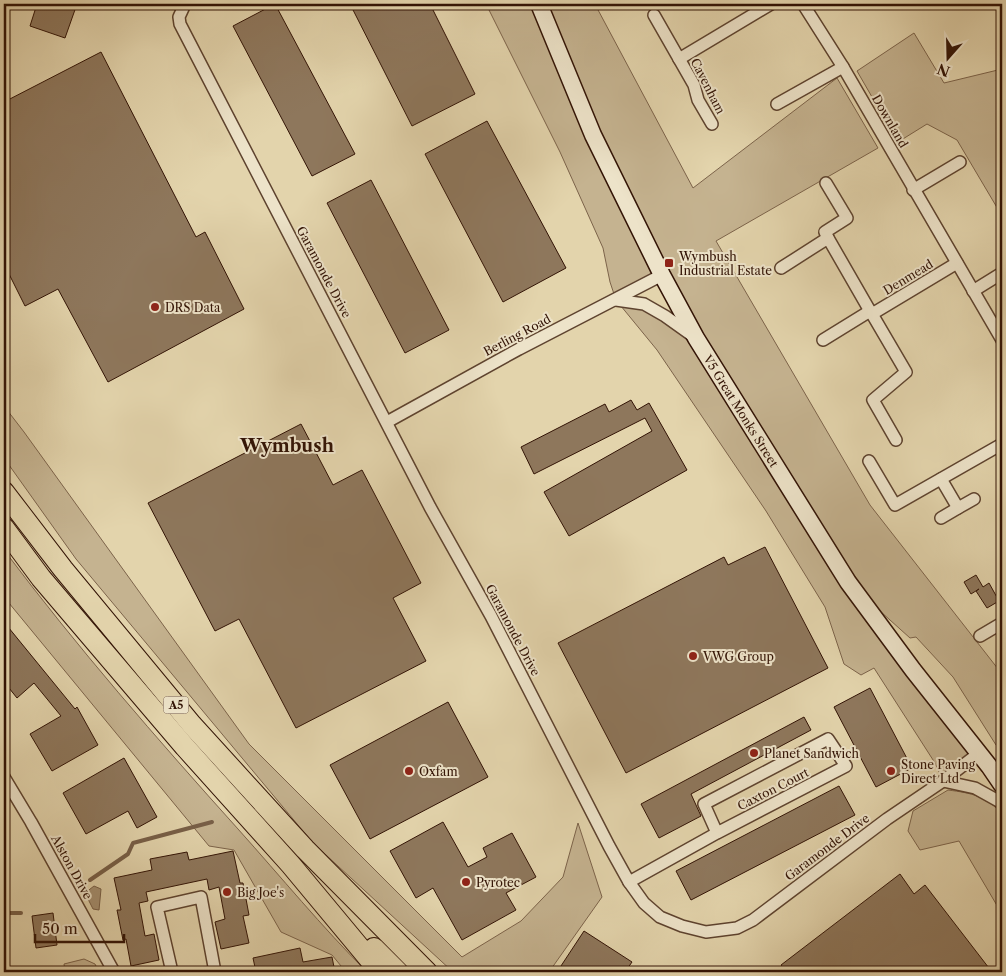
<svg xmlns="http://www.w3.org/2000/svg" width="1006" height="976" viewBox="0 0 1006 976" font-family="'Libre Caslon Text',serif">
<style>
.green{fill:#c5b390;stroke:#7c634a;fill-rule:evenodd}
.water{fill:#a79273;stroke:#785f47}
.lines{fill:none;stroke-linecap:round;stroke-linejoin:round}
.stream{stroke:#785f47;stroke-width:4}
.building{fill:#8e775c;stroke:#321305}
.street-casing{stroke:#5e432f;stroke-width:14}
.secondary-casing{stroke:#321305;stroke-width:19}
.highway-casing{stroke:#321305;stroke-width:22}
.street{stroke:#ede3c9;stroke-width:11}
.secondary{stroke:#ede3c9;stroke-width:16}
.highway{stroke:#e3d4ac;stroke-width:20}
.poi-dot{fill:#8f2418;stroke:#ede3c9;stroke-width:2}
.labels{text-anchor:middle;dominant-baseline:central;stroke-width:4;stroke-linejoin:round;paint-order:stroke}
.shield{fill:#ede3c9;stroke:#6a5140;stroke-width:1}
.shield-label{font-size:11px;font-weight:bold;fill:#321305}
.street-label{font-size:12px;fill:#321305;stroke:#ede3c9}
.poi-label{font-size:12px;fill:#321305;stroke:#ede3c9;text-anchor:start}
.district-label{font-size:18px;font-weight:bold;fill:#321305;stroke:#ede3c9}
</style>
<rect width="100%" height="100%" fill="#e3d4ac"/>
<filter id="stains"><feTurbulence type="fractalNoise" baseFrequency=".004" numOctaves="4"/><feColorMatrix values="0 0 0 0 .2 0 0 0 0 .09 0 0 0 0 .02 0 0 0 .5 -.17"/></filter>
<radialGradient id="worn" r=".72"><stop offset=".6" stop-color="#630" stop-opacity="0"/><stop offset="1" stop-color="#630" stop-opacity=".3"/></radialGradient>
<g class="green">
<path d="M 486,4 L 604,4 L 597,8 L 693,188 L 837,78 L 878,148 L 716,241 L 870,505 L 1002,674 L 1002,752 L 996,745 L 953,677 L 916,637 L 910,638 L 850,584 L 979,753 L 943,781 L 935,763 L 874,668 L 861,675 L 844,664 L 825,607 L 766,511 L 657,350 L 616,300 L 610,282 L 603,248 L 560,152 ZM 662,275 L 695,337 L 665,316 L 616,300 Z"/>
<path d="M 914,33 L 944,83 L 1002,69 L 1002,216 L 957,140 L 927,124 L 898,142 L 857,71 Z"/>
<path d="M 4,406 L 24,432 L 249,744 L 462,957 L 521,921 L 563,877 L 578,823 L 602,897 L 549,972 L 453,972 L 313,843 L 76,559 L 4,458 Z"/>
<path d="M 4,550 C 77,647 157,739 238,829 C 281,877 322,927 367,972 L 346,972 L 332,955 L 281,932 L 234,850 L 209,846 L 4,597 Z"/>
<path d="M 948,790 C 971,793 988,796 1002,815 L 1002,914 L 959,841 L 920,850 L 908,831 L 913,811 Z"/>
<path d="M 84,959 L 95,964 L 99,972 L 65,972 L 64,964 Z"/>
</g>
<path class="water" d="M 94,886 L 101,889 L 99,910 L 93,909 L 85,893 Z"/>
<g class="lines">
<g class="stream">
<path d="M 90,880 L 128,854 L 133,843 L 212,822"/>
<path d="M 4,913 L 21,913"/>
</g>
</g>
<g class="building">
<path d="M 37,4 L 77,4 L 65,38 L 30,26 Z"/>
<path d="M 275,4 L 355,154 L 312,176 L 233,26 Z"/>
<path d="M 350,4 L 430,4 L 475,94 L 412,126 Z"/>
<path d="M 101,52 L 196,237 L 205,232 L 244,309 L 108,382 L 58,289 L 25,306 L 4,264 L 4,102 Z"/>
<path d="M 487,121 L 566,268 L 503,302 L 425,154 Z"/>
<path d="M 371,180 L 449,330 L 405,353 L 327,203 Z"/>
<path d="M 631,400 L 637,410 L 649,403 L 687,470 L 569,536 L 544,492 L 652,431 L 645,418 L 534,474 L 521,447 L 605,404 L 609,412 Z"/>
<path d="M 301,424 L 333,485 L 362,470 L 421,583 L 393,598 L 426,661 L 296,728 L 239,619 L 215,631 L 148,503 Z"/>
<path d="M 765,547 L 828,668 L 626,773 L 558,643 L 724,557 L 728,565 Z"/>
<path d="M 976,575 L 983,587 L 989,583 L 999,601 L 987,608 L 976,591 L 979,589 L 971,594 L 964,582 Z"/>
<path d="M 4,622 L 75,709 L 77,707 L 98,745 L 52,771 L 30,734 L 61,716 L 34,683 L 17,698 L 9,688 L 4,692 Z"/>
<path d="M 870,688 L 912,768 L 876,787 L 834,707 Z"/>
<path d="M 448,702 L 488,777 L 370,839 L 330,765 Z"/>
<path d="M 804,717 L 811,730 L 691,794 L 701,816 L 659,838 L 641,804 Z"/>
<path d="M 124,758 L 157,817 L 137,828 L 128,811 L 86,834 L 63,793 Z"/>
<path d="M 839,786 L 855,815 L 691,900 L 676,871 Z"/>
<path d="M 443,822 L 468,867 L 487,857 L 483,848 L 512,833 L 536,877 L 506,893 L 516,910 L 462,940 L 433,888 L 416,898 L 390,851 Z"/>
<path d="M 233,851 L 240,883 L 243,883 L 249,915 L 243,916 L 249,943 L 221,949 L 215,922 L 225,919 L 219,887 L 209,890 L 207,879 L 146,892 L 148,901 L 139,903 L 145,936 L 154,934 L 159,960 L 131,966 L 126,939 L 123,940 L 117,910 L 121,910 L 114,878 L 152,870 L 150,859 L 187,852 L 189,860 Z"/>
<path d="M 900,874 L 914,894 L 925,885 L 992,972 L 786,972 L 781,965 Z"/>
<path d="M 53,913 L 57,945 L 36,948 L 32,916 Z"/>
<path d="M 584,931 L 632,962 L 625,972 L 557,972 Z"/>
<path d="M 300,948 L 303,962 L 332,957 L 335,972 L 256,972 L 253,958 Z"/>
</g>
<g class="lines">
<defs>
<g id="street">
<path d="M 185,4 L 179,17 L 180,24 L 430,507 L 491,616 L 609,846 L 629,882 L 644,903 L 660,917 L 682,926 L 706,932 L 737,928 L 753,920 L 887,819 L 943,781 L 979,753"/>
<path d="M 803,4 L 843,67 L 1002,340"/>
<path d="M 654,15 L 694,85 L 698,100 L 712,124"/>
<path d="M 679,59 L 771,4"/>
<path d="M 777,104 L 843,67"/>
<path d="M 826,183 L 847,218 L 825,232 L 828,238"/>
<path d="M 913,190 L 960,162"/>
<path d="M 781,268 L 828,238 L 870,311"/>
<path d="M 973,291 L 1002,273"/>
<path d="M 616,300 L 644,304 L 665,316 L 693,336"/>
<path d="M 823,340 L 870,311 L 872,314"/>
<path d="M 387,422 L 519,349 L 662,275"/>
<path d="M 896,440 L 873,400 L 906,372 L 872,314 L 957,263"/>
<path d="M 869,461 L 895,505 L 1002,444"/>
<path d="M 941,479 L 958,508 L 974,499"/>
<path d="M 941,518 L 958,508"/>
<path d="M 980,636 L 1002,623"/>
<path d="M 4,777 L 31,822 L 114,972"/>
<path d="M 943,781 L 975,788 L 1002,803"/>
<path d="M 629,882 L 717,833 L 846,766 L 828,739 L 704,804 L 717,833"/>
<path d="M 172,972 L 157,907 L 201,897 L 215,972"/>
</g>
<path id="secondary" d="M 539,4 L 593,135 L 662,275 L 696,338 L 848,582 L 913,670 L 989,766 L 1002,785"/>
<g id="highway">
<path d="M 4,492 L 63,569 L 192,725 L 305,849 L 427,972"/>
<path d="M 4,528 L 41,578 L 185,747 L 291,865 L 380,972"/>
<path d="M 374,948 L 398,972"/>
</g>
</defs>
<use href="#street" class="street-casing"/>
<use href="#secondary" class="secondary-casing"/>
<use href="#highway" class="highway-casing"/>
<use href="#street" class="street"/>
<use href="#secondary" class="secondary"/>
<use href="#highway" class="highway"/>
</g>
<g class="poi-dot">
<rect x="664" y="258" width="10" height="10" rx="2.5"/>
<circle cx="155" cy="307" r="5"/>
<circle cx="693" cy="656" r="5"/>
<circle cx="754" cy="753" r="5"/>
<circle cx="409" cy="771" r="5"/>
<circle cx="891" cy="771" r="5"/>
<circle cx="466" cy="882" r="5"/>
<circle cx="227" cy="892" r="5"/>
</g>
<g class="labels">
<rect class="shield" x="163.5" y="696.5" width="25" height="17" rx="4"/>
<g class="shield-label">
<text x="176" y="705">A5</text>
</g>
<g class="street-label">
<text transform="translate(708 86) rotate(63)">Cavenham</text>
<text transform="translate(890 121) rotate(60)">Downland</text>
<text transform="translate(324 272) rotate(62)">Garamonde Drive</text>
<text transform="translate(908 277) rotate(-31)">Denmead</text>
<text transform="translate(517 335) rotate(-28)">Berling Road</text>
<text transform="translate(741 411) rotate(58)">V5 Great Monks Street</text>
<text transform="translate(513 630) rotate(62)">Garamonde Drive</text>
<text transform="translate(773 789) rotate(-27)">Caxton Court</text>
<text transform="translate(827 847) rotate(-37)">Garamonde Drive</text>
<text transform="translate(72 867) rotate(61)">Alston Drive</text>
</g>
<g class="poi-label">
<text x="679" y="256">Wymbush<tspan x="679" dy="14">Industrial Estate</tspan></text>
<text x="165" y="307">DRS Data</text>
<text x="703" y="656">VWG Group</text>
<text x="764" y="753">Planet Sandwich</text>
<text x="901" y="764">Stone Paving<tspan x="901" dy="14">Direct Ltd</tspan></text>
<text x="419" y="771">Oxfam</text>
<text x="476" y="882">Pyrotec</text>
<text x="237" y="892">Big Joe's</text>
</g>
<g class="district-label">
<text x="287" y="446">Wymbush</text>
</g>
</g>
<rect width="1006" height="976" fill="none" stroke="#e3d4ac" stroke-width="20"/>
<rect x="5" y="5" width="996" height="966" fill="none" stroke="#321305" stroke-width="2.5"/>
<rect x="10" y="10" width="986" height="956" fill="none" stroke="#321305"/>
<g transform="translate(948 58) rotate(200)" stroke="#ede3c9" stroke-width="4" paint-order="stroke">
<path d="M0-4L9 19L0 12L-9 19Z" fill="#321305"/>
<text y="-8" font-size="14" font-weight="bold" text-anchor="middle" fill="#321305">N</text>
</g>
<path d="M35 934v8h89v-8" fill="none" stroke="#321305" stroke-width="2.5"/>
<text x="42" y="934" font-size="15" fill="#321305" stroke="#ede3c9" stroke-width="4" paint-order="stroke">50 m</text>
<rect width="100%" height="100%" filter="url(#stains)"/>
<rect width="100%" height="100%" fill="url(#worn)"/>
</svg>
